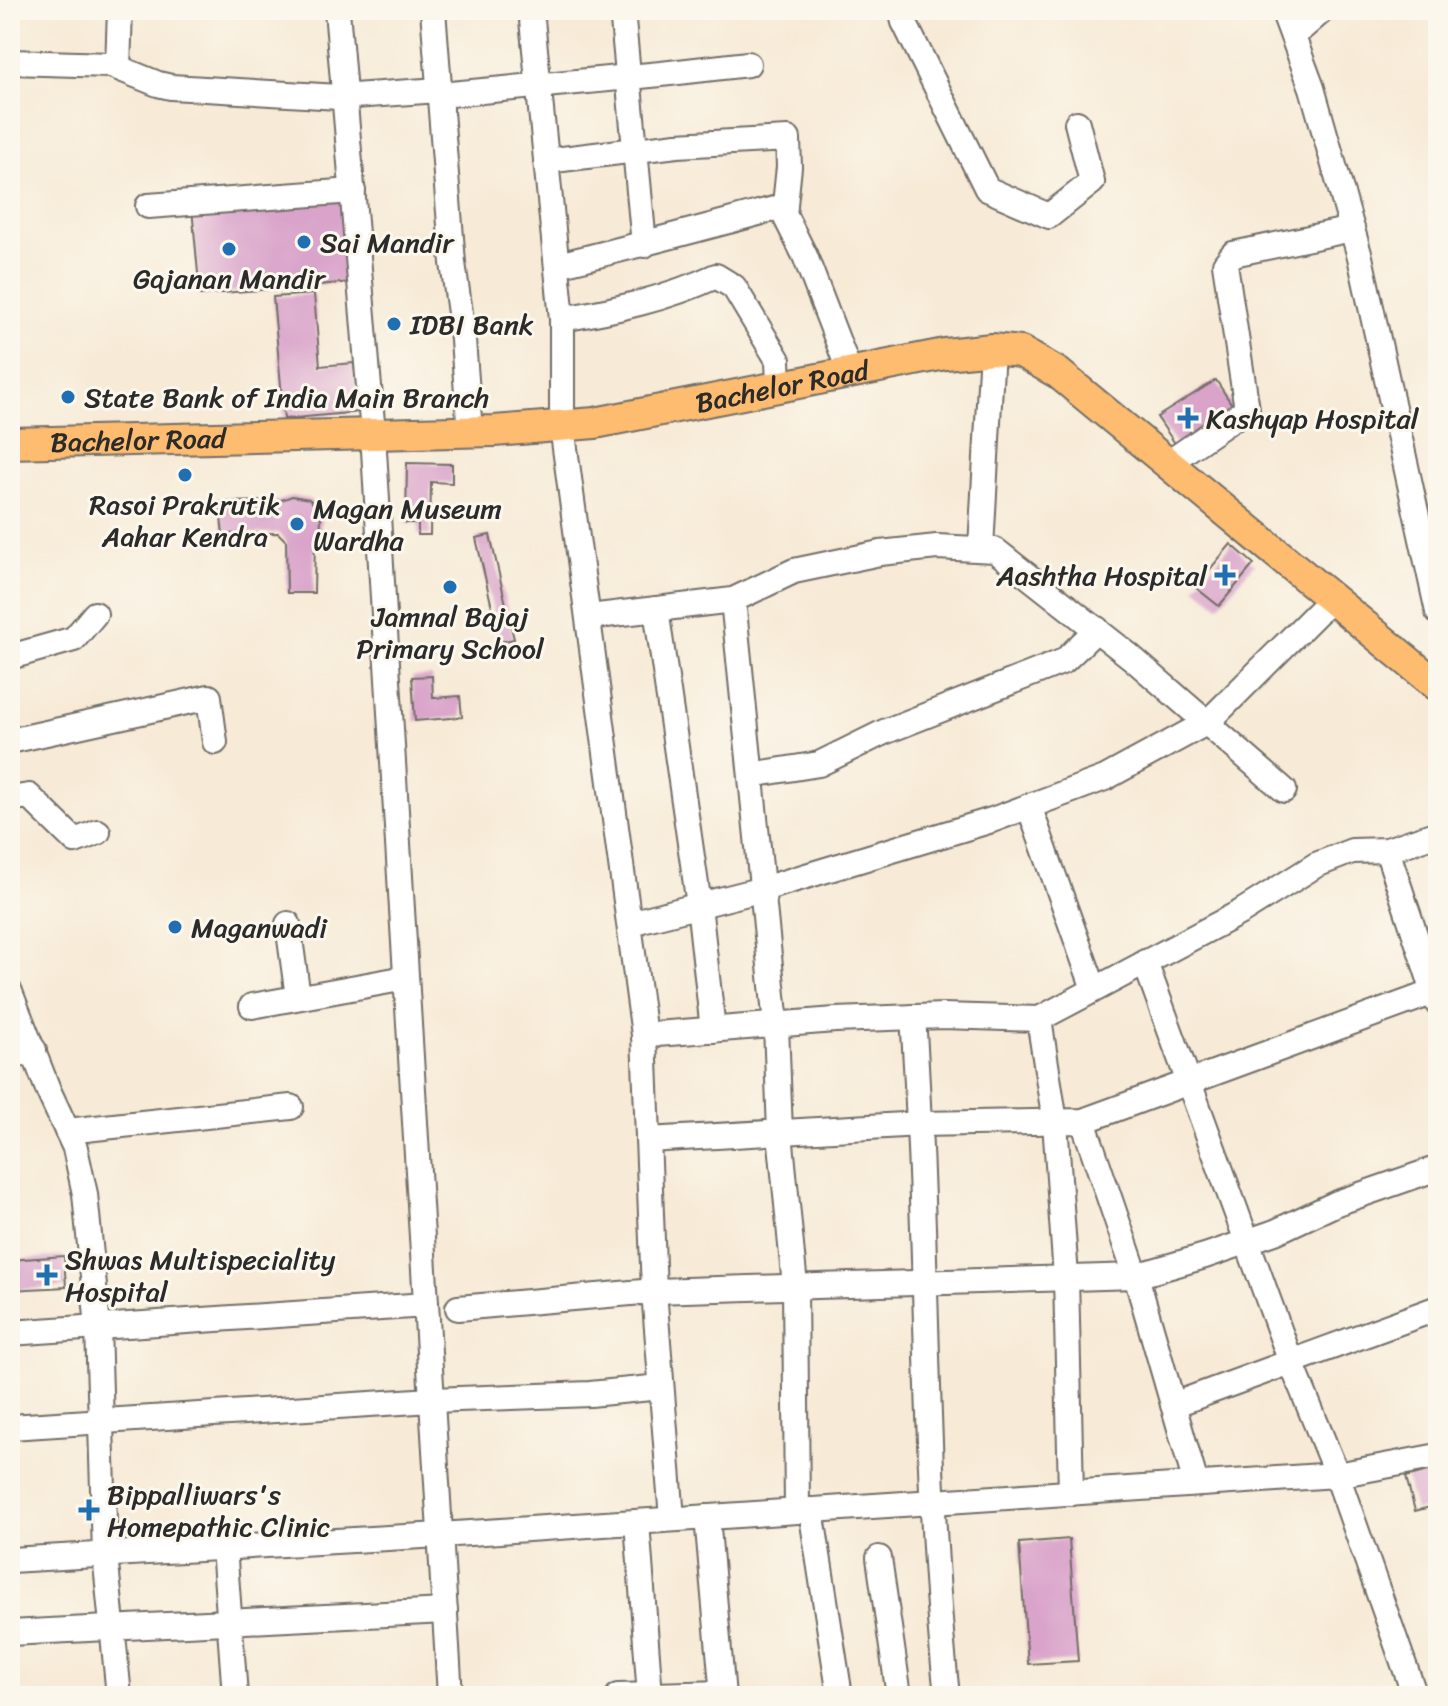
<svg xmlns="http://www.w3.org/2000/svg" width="1448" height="1706" viewBox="0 0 1448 1706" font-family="Sriracha,sans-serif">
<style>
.building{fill:#d9a3ca}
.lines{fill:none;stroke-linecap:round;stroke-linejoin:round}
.minor-casing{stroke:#726e67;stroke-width:28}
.major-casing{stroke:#726e67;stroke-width:34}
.minor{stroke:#fff;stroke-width:24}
.major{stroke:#febc70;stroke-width:30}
.poi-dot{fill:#1f6fb2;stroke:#fbf7ec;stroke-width:3}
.labels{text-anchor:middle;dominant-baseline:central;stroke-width:6;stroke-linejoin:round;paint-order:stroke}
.poi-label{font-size:28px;fill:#2b2b2b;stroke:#fbf7ec;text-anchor:start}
.street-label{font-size:28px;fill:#2b2b2b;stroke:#fbf7ec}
</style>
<rect width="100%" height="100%" fill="#fbf7ec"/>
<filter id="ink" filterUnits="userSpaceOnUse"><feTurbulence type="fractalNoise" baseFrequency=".0125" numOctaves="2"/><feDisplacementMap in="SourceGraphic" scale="16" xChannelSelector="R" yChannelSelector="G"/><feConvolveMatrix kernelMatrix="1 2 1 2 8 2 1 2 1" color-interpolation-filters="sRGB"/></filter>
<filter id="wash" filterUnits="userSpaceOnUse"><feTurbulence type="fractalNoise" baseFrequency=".006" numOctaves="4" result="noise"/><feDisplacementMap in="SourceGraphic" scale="32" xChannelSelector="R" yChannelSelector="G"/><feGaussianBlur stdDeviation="1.8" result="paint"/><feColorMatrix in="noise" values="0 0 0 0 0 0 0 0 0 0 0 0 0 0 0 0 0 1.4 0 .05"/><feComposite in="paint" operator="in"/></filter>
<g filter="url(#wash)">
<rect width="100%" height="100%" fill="#f7ead6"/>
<g id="blocks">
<g class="building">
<path d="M 343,194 L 352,282 L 200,295 L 192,208 Z"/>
<path d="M 314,294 L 320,366 L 354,363 L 359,412 L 284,419 L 273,297 Z"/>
<path d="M 1216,380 L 1234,408 L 1176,445 L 1157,417 Z"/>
<path d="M 407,463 L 452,464 L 452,483 L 431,482 L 430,535 L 418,535 L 418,523 L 406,523 Z"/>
<path d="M 292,496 L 309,499 L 317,507 L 321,519 L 320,534 L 315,539 L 314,593 L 287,593 L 286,541 L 278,533 L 223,534 L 219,502 L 279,501 Z"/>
<path d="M 490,535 L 514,639 L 500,642 L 476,538 Z"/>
<path d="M 1231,544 L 1254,564 L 1219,606 L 1195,587 Z"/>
<path d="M 432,676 L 433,698 L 460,696 L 462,717 L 415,721 L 412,677 Z"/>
<path d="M 64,1256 L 66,1287 L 10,1290 L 10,1260 Z"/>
<path d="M 1438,1468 L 1438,1505 L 1415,1511 L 1406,1477 Z"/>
<path d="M 1069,1539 L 1078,1661 L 1028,1664 L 1019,1543 Z"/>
</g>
</g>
</g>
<g filter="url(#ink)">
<use href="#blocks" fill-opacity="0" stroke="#726e67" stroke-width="2"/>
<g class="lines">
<defs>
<g id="minor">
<path d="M 337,10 L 373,434 L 450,1696"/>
<path d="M 433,10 L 453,263 L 462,327 L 470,432"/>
<path d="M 531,10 L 562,319 L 562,426 L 644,1035 L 654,1291 L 672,1519"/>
<path d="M 622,10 L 644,245"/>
<path d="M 901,10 L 904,22 L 987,189 L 1049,216 L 1092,182 L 1077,123"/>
<path d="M 1283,10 L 1312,88 L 1360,257 L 1438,612"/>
<path d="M 1293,36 L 1323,10"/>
<path d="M 10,62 L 111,65 L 158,84 L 171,87 L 339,97 L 439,90"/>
<path d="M 118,67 L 120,10"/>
<path d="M 440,95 L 661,74 L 748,64"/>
<path d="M 546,161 L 677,145 L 788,139 L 789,167 L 784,214 L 805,256 L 850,373"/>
<path d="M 148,206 L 353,191"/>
<path d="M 557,265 C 634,247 709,226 785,206"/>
<path d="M 562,319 C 616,310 666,299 716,276 L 734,287 L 778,360 L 779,387"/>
<path d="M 1168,463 L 1247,409 L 1225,264 L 1233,254 L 1352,229"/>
<path d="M 981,548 L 992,349"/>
<path d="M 733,600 L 776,1025 L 780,1133 L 795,1286 L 797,1511"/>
<path d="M 656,609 L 699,905 L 713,1030"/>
<path d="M 589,617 L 733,600 L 794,571 L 880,553 L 937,547 L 995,550 L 1131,657 L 1284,790"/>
<path d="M 10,657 L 74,639 L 95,614"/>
<path d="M 10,741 L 209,697 L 215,742"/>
<path d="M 751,775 L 819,764 L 884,732 L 1064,661 L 1097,629"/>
<path d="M 10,799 L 29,796 L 75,841 L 98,832"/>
<path d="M 1029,806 L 1094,989"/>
<path d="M 1387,850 L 1438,1004"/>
<path d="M 630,923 L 763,889 L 992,820 L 1105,778 L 1208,722 L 1332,598"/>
<path d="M 288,924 L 298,997"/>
<path d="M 1145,962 L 1291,1362 L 1337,1475 L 1415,1696"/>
<path d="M 10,992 L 49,1092 L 75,1148 L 85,1194 L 98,1327 L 105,1554 L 119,1696"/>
<path d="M 252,1006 L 406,978"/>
<path d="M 913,1017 C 929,1243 923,1470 947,1696"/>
<path d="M 1039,1019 L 1055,1122 L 1066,1277 L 1071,1493"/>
<path d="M 644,1035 L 835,1020 L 943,1016 L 1039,1019 L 1241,912 L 1316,865 L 1352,851 L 1387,850 L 1438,833"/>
<path d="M 10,1058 L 34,1050"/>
<path d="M 1083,1121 L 1136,1276 L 1196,1484"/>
<path d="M 67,1131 L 291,1107"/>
<path d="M 648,1140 L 920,1124 L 1083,1121 L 1434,992"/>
<path d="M 458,1308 L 654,1291 L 1136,1276 L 1205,1256 L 1275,1232 L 1337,1203 L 1438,1168"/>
<path d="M 10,1333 L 426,1305"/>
<path d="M 1173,1405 L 1438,1308"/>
<path d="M 10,1427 L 432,1400 L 590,1394 L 661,1387"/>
<path d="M 811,1510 L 840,1696"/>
<path d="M 707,1517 L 723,1696"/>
<path d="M 637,1522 L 650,1696"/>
<path d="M 224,1547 L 235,1696"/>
<path d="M 879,1558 L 899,1696"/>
<path d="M 10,1560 L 440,1535 L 1337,1475 L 1438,1456"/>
<path d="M 10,1633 L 445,1611"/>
<path d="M 618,1696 L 723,1693"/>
</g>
<g id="major">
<path id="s1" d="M 10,443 L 494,431 L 595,423 L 945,354 L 992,349 L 1021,352 L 1058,373 L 1438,686"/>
</g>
</defs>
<use href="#minor" class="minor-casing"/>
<use href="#major" class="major-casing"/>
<use href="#minor" class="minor"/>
<use href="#major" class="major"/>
</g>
</g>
<g class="poi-dot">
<circle cx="304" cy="242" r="8"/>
<circle cx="229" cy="249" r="8"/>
<circle cx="394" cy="324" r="8"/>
<circle cx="68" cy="397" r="8"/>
<path d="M1184 406h8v8h8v8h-8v8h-8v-8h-8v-8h8z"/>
<circle cx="185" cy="475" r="8"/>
<circle cx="297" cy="524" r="8"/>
<path d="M1221 563h8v8h8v8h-8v8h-8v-8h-8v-8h8z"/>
<circle cx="450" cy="587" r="8"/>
<circle cx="175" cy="927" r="8"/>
<path d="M43 1263h8v8h8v8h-8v8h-8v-8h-8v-8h8z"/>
<path d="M85 1498h8v8h8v8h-8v8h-8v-8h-8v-8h8z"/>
</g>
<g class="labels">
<g class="poi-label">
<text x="320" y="242">Sai Mandir</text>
<text x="229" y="278" text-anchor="middle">Gajanan Mandir</text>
<text x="410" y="324">IDBI Bank</text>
<text x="84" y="397">State Bank of India Main Branch</text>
<text x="1206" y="418">Kashyap Hospital</text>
<text x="185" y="504" text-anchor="middle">Rasoi Prakrutik<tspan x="185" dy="32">Aahar Kendra</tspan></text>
<text x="313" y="508">Magan Museum<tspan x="313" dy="32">Wardha</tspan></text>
<text x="1207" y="575" text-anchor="end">Aashtha Hospital</text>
<text x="450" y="616" text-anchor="middle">Jamnal Bajaj<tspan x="450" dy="32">Primary School</tspan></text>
<text x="191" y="927">Maganwadi</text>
<text x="65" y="1259">Shwas Multispeciality<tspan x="65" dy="32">Hospital</tspan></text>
<text x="107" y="1494">Bippalliwars's<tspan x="107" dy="32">Homepathic Clinic</tspan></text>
</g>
<g class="street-label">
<text stroke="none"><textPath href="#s1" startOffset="776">Bachelor Road</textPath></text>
<text stroke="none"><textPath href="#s1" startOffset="128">Bachelor Road</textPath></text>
</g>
</g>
<rect width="1448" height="1706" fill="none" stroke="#fbf7ec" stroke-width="40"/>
</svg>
